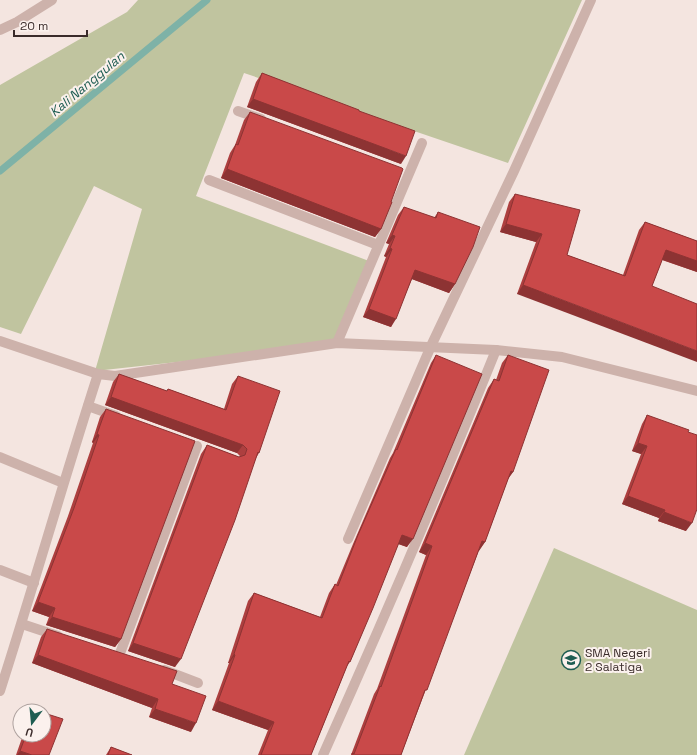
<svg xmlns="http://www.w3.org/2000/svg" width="697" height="755" viewBox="0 0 697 755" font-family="'Space Grotesk',sans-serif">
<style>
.green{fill:#c0c49f}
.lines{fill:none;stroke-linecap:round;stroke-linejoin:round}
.stream{stroke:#7eb2a7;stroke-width:7}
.street{stroke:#cdb2ab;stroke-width:10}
.wall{fill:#ad3f3f}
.shaded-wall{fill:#8d3333}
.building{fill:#c94949;stroke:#8d3333}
.labels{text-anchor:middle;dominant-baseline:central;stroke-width:4;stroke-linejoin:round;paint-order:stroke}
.poi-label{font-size:12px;fill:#3a2b2a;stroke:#fbf1ed;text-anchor:start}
.water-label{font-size:13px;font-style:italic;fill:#1e5d52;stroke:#fbf1ed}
</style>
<rect width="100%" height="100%" fill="#f4e5e0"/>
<g class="green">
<path d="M 138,0 L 582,0 L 508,163 L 244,73 L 196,196 L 369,261 L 334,341 L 214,358 L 95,371 L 142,209 L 94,186 L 21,334 L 0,327 L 0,85 L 127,12 Z"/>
<path d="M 554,548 L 697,610 L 697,755 L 464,755 Z"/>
</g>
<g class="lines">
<path class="stream" d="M 0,171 L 207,0"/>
<g class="street">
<path d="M 0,30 L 17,22 L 52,0"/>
<path d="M 238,111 L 261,119"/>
<path d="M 209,180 L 378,245"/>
<path d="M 0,341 L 98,374"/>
<path d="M 337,343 L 422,143"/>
<path d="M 88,406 L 116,416"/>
<path d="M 0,457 L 63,483"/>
<path d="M 348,539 L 431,346 L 514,171 L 591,0"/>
<path d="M 0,570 L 34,583"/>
<path d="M 22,624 L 58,636"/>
<path d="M 119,656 L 197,446"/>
<path d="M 164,670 L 198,683"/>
<path d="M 0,691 C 34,585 64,479 98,374 L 115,376 L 337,343 L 496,350 L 562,357 L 697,391"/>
<path d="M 323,755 C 383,621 441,486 496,350"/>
</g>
</g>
<g class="wall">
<path d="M 262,73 L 359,111 L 401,164 L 247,107 L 256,82 Z"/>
<path d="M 250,112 L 381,229 L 375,237 L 221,178 L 230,153 L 235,145 L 244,120 Z"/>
<path d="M 515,194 L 567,255 L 623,275 L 639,230 L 645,222 L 697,241 L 697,272 L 662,260 L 652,286 L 517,294 L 536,242 L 500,232 L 509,202 Z"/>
<path d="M 404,207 L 434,218 L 438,212 L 455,284 L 449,293 L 412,279 L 391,327 L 363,317 L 386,257 L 384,256 L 389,244 L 386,243 L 398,215 Z"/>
<path d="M 436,355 L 407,547 L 398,544 L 350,662 L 347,666 L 311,755 L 258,755 L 268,730 L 212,710 L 229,663 L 228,663 L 248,601 L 254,593 L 320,617 L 329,593 L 335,584 L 336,585 L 353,544 L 390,458 L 393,453 L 431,363 Z"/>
<path d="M 508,355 L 513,472 L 508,479 L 485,542 L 479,550 L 401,755 L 351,755 L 374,694 L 377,689 L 426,555 L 419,552 L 488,388 L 494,379 L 496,380 L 502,363 Z"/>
<path d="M 119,374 L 167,391 L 168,389 L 224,409 L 232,384 L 238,376 L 259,453 L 256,458 L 175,667 L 128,651 L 201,454 L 207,445 L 239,457 L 240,456 L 237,453 L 105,405 L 113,382 Z"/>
<path d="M 106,409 L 121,639 L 115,647 L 46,625 L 49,617 L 32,611 L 68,516 L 93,443 L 92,442 L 100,417 Z"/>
<path d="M 647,415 L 688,432 L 686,531 L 658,521 L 659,518 L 622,504 L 641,454 L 632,451 L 642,424 Z"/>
<path d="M 47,629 L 172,684 L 191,732 L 149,717 L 152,708 L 32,663 L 41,637 Z"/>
<path d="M 23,735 L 44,735 L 49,755 L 16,755 Z"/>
<path d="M 111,747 L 132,755 L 106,755 Z"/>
</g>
<g class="shaded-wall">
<path d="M 253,99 L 406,156 L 401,164 L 247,107 Z"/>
<path d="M 227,169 L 381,229 L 375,237 L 221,178 Z"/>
<path d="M 506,224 L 542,234 L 536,242 L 500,232 Z"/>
<path d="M 392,235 L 395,236 L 389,244 L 386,243 Z"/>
<path d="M 390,248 L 392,249 L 386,257 L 384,256 Z"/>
<path d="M 666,250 L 697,261 L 697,272 L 660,259 Z"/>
<path d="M 415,270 L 455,284 L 449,293 L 409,278 Z"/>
<path d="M 523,285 L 697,351 L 697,362 L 517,294 Z"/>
<path d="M 369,309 L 396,319 L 391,327 L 363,317 Z"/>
<path d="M 111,397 L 243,445 L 237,453 L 105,405 Z"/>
<path d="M 97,434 L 99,435 L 93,443 L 92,442 Z"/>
<path d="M 638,443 L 647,446 L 641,454 L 632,451 Z"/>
<path d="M 511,471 L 513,472 L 507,480 Z"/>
<path d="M 628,496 L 665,510 L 659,518 L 622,504 Z"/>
<path d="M 664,512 L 692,523 L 686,531 L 658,521 Z"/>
<path d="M 402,535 L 413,539 L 407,547 L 396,543 Z"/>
<path d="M 482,541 L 485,542 L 479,551 L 476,549 Z"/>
<path d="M 425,543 L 432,546 L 426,555 L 419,552 Z"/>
<path d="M 38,602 L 55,608 L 49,617 L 32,611 Z"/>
<path d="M 52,617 L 121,639 L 115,647 L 46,625 Z"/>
<path d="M 133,643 L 181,659 L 175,667 L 128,651 Z"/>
<path d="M 234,654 L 235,655 L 229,663 L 228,663 Z"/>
<path d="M 38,655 L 158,699 L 152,708 L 32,663 Z"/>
<path d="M 218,701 L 274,722 L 268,730 L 212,710 Z"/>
<path d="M 155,709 L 196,723 L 191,732 L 149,717 Z"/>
<path d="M 20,751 L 32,755 L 17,755 Z"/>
</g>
<g class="building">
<path d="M 262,73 L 359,110 L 359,111 L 415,131 L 406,156 L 253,99 Z"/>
<path d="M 250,112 L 402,168 L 403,169 L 391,202 L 392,202 L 381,229 L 227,169 L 236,144 L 238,145 Z"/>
<path d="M 515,194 L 580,210 L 567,255 L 625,276 L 645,222 L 697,241 L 697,261 L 666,250 L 652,286 L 697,304 L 697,351 L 523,285 L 542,234 L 506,224 Z"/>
<path d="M 404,207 L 436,218 L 438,212 L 480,227 L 473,247 L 455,284 L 415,270 L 396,319 L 369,309 L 392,249 L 390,248 L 395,236 L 392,235 Z"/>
<path d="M 436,355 L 482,374 L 413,539 L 402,535 L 373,608 L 350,662 L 349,661 L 311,755 L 261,755 L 274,722 L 218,701 L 235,655 L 234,654 L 254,593 L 322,618 L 335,584 L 338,586 L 358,535 L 396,449 L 397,450 Z"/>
<path d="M 508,355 L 549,370 L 513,472 L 511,471 L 485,542 L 482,541 L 427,690 L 425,690 L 401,755 L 352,755 L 352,753 L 354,754 L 380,686 L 381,687 L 432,546 L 425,543 L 494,379 L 499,381 Z"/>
<path d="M 119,374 L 167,391 L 168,389 L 226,410 L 238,376 L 280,391 L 259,453 L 258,452 L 235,520 L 181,659 L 133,643 L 207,445 L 239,457 L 245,455 L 247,449 L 243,445 L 111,397 Z"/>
<path d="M 106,409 L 195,441 L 121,639 L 52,617 L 55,608 L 38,602 L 74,508 L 99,435 L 97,434 Z"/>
<path d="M 647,415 L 689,430 L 688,432 L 697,435 L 697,509 L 692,523 L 664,512 L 665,510 L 628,496 L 647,446 L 638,443 Z"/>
<path d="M 47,629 L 177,671 L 172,684 L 206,696 L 196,723 L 155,709 L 158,699 L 38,655 Z"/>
<path d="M 44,713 L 63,719 L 49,755 L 32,755 L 20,751 L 26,735 L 44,735 Z"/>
<path d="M 111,747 L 132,755 L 108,755 Z"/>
</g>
<defs>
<symbol id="school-ring" viewBox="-11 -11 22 22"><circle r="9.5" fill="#fbf1ed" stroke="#1e5d52" stroke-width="1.5"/><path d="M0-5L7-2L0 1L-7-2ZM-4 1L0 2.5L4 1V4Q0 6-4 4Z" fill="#1e5d52"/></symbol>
</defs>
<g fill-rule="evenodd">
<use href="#school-ring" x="560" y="649" width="22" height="22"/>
</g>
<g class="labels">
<g class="poi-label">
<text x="585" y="653">SMA Negeri<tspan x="585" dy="14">2 Salatiga</tspan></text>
</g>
<g class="water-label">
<text transform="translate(87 84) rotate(-40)">Kali Nanggulan</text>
</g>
</g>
<g transform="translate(32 723) rotate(196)"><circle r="19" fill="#fbf1ed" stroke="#aea29f"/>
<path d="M0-3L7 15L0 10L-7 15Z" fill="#1e5d52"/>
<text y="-6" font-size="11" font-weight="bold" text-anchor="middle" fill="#3a2b2a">U</text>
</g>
<path d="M14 30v6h73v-6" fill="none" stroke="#3a2b2a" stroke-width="2"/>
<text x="20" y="30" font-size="12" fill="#3a2b2a" stroke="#fbf1ed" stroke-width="3" paint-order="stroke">20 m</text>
</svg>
